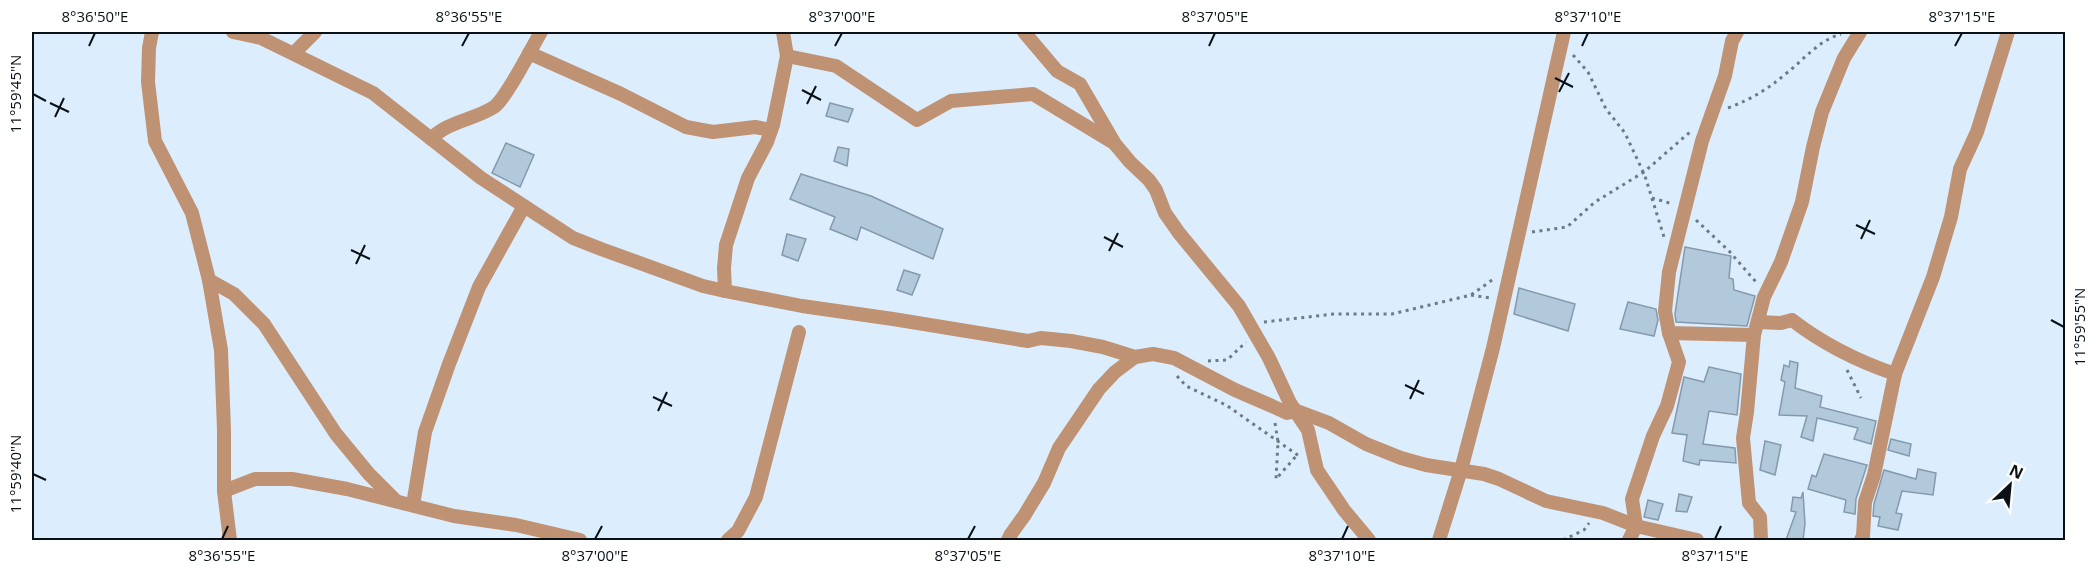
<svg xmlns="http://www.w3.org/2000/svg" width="2097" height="572" viewBox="0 0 2097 572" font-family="'Open Sans',sans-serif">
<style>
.building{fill:#b2c9dc;stroke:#849aac;stroke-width:1.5}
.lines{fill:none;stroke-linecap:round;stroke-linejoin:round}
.path{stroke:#6e7b86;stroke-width:3;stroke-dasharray:3 4.5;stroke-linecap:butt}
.minor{stroke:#bf9273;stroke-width:14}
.ticks{fill:none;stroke:#091117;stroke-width:2}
.neatline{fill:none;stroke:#091117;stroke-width:2}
.ticks-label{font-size:15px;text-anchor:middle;fill:#091117}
</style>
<rect width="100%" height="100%" fill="#dceefe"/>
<g class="building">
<path d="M 830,103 L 853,109 L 848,122 L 826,116 Z"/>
<path d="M 506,143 L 534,155 L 520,187 L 492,173 Z"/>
<path d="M 838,147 L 849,149 L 847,166 L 834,161 Z"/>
<path d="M 801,174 L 871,196 L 943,229 L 933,259 L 861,227 L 857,240 L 830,229 L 835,217 L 790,199 Z"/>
<path d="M 787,234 L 806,239 L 798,261 L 782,255 Z"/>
<path d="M 1685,247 L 1731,256 L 1729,278 L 1733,279 L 1734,290 L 1755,296 L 1747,326 L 1676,322 L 1675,314 Z"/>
<path d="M 904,270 L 920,275 L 912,295 L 897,290 Z"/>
<path d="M 1519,288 L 1575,304 L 1568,331 L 1514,314 Z"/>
<path d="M 1628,302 L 1656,309 L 1658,320 L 1654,336 L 1620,329 Z"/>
<path d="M 1790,361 L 1798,363 L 1795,388 L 1822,396 L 1820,407 L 1876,421 L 1871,444 L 1854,439 L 1858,428 L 1817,418 L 1813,441 L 1801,437 L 1807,416 L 1779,415 L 1785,382 L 1781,380 L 1784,365 L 1789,367 Z"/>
<path d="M 1709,367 L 1741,374 L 1737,415 L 1709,411 L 1703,444 L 1735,448 L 1736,463 L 1700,460 L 1699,465 L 1683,461 L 1687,435 L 1672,433 L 1684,377 L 1704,382 Z"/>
<path d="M 1891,439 L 1911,444 L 1909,456 L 1888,450 Z"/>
<path d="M 1765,441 L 1781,445 L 1775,475 L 1760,470 Z"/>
<path d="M 1824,454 L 1867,465 L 1856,499 L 1855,514 L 1844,512 L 1846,500 L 1808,489 L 1812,475 L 1816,477 Z"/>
<path d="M 1918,469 L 1936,473 L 1933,495 L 1902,491 L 1896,513 L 1902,514 L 1898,530 L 1878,526 L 1880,517 L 1873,516 L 1874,504 L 1884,470 L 1916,479 Z"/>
<path d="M 1803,492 L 1805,524 L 1803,540 L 1786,540 L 1796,512 L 1791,511 L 1793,497 L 1801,498 Z"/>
<path d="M 1679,494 L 1692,497 L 1687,512 L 1676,511 Z"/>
<path d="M 1648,500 L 1663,504 L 1658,520 L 1644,517 Z"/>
</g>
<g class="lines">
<g class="path">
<path d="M 1573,55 L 1588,72 L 1606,109 L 1625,133 L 1645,176 L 1664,237"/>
<path d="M 1728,108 C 1752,99 1768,89 1788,72 C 1805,58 1820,40 1841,34"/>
<path d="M 1652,198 L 1673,204"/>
<path d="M 1696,220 L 1729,251 L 1756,282"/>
<path d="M 1532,232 L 1567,227 L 1595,202 L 1644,172 L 1690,132"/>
<path d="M 1471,295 L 1490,298"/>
<path d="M 1264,322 L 1334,314 L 1392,314 L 1471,295 L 1495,278"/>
<path d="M 1208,361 L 1227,360 L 1246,342"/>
<path d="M 1847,370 L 1861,398"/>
<path d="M 1177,376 L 1186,386 L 1226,405 L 1299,456"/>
<path d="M 1275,423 L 1278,442 L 1276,479 L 1298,454"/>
<path d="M 1563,540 L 1584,530 L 1589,523"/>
</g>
<g class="minor">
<path d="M 152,32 L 149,48 L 148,82 L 155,141 L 192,213 L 209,280 L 221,350 L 224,430 L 224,491 L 230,540"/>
<path d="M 233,32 L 261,38 L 373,93 L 481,178 L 573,238 L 601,249 L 703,286 L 725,291 L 802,306 L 893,319 L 1028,341 L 1041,338 L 1071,341 L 1103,347 L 1135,357 L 1153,354 L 1174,358 L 1235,390 L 1272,406 L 1287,413 L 1297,411 L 1329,423 L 1366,444 L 1401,458 L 1426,465 L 1484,474 L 1499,479 L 1546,501 L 1603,513 L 1636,526 L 1697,540"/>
<path d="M 1024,32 L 1057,71 L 1080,84 L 1115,144 L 1130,162 L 1149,180 L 1156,190 L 1165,213 L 1179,233 L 1239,306 L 1269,358 L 1290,403 L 1308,430 L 1317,470 L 1344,510 L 1369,540"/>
<path d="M 1737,32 L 1732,41 L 1725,76 L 1702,141 L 1669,272 L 1665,311 L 1669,333 L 1754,335"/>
<path d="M 294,53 L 315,32"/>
<path d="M 529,53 L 621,94 L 686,127 L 713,132 L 755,127 L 771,130"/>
<path d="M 787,56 L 836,66 L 917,120 L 951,101 L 1033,94 L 1114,143"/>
<path d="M 431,139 C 448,121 474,120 494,107 C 506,99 532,47 541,32"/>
<path d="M 209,280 L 234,294 L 264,324 L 336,434 L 369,474 L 396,501"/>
<path d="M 725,291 L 724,268 L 726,245 L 748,178 L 767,142 L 773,125 L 787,56 L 783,32"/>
<path d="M 1758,322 L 1781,323 L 1792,320 C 1823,344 1857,361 1895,374"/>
<path d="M 224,491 L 255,479 L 292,479 L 347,489 L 454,516 L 516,525 L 580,540"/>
<path d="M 413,505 L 425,432 L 449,364 L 479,287 L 524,206"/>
<path d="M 728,540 L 738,531 L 756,497 L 799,332"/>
<path d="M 1008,540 L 1011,534 L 1024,516 L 1044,483 L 1059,448 L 1099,389 L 1115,372 L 1135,357"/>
<path d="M 1439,540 L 1461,470 L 1493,348 L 1564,32"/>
<path d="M 1629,540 L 1636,526 L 1632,499 L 1653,436 L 1667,406 L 1679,362 L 1669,333"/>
<path d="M 1761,540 L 1760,517 L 1749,503 L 1743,438 L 1747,412 L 1754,335 L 1764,297 L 1781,262 L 1802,202 L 1813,147 L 1822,112 L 1844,58 L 1860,32"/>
<path d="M 1861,540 L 1863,536 L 1865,502 L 1874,475 L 1895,374 L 1933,277 L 1951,217 L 1960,169 L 1977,132 L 2008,32"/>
</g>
</g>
<path class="ticks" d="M 89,46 L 95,33M 462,46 L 469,33M 835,46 L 842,33M 1209,46 L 1215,33M 1582,46 L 1588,33M 1955,46 L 1962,33M 1555,78 L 1573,87M 802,90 L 821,100M 1559,92 L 1569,73M 33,94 L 46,101M 50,103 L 69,112M 807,104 L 816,86M 55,117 L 64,98M 1856,225 L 1875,234M 1104,237 L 1123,247M 1861,239 L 1870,220M 351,250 L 370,259M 1109,251 L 1118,233M 356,264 L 365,245M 2051,320 L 2064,327M 1405,385 L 1424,394M 653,397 L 672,406M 1410,399 L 1419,380M 658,411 L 667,392M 33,474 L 46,480M 222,539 L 228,526M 595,539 L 602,526M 968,539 L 975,526M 1342,539 L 1348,526M 1715,539 L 1721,526"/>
<rect width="2097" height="572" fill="none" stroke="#ffffff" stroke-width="66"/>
<g transform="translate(2010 485) rotate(26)" stroke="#ffffff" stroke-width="4.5" paint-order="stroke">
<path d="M0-4.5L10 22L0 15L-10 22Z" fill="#091117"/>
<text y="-9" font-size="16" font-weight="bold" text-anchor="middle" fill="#091117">N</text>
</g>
<rect x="33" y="33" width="2031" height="506" class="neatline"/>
<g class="ticks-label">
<text x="95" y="22">8°36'50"E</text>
<text x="469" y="22">8°36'55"E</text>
<text x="842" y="22">8°37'00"E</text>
<text x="1215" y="22">8°37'05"E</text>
<text x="1588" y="22">8°37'10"E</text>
<text x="1962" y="22">8°37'15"E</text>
<text transform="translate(16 94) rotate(-90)" y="5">11°59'45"N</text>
<text transform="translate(2080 327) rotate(-90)" y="5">11°59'55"N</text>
<text transform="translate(16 474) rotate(-90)" y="5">11°59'40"N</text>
<text x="222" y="561">8°36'55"E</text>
<text x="595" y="561">8°37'00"E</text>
<text x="968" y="561">8°37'05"E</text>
<text x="1342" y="561">8°37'10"E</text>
<text x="1715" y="561">8°37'15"E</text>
</g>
</svg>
